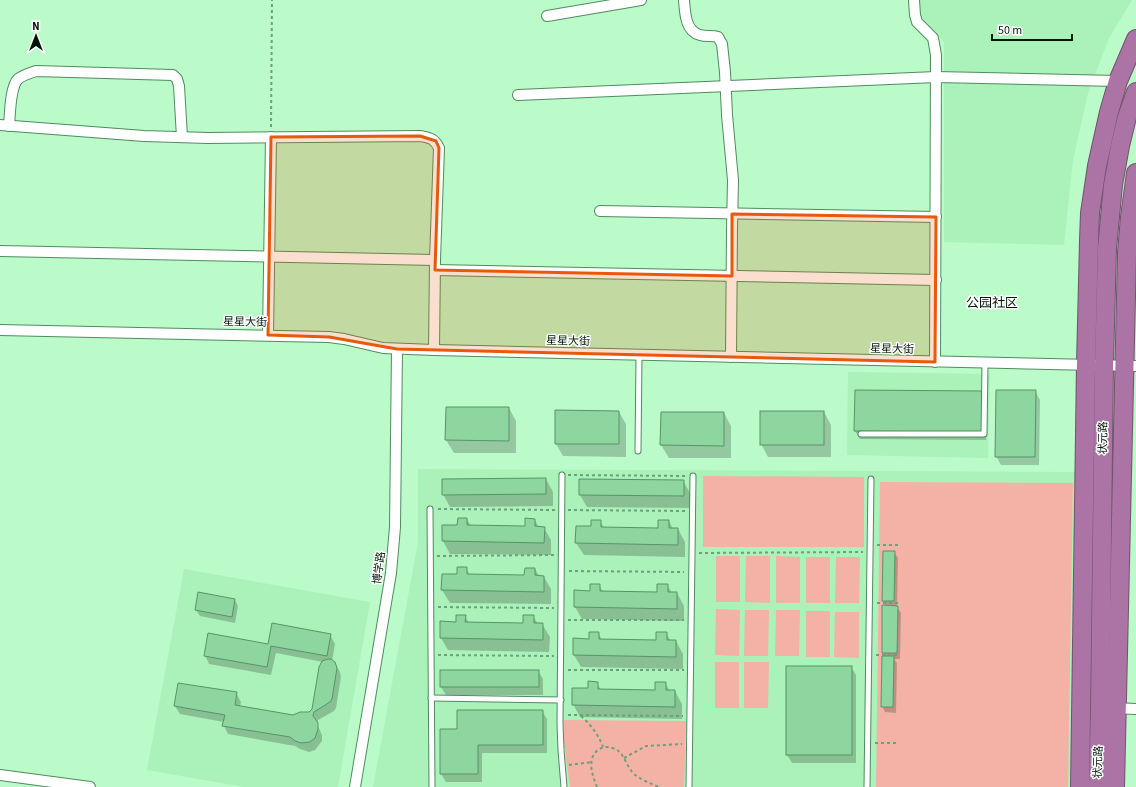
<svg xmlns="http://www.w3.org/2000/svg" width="1136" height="787" viewBox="0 0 1136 787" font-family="'Source Sans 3','Noto Sans SC',sans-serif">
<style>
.built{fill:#aaf1ba}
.green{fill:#f3b2a5}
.shadow{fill:#0003}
.building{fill:#8dd69f;stroke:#569467}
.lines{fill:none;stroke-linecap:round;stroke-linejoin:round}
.lane-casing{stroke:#4e8c5f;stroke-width:7}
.street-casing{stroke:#4e8c5f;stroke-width:12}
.highway-casing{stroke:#6f536d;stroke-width:20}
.path{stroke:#6f9f7a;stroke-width:2;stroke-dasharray:3 3;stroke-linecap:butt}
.lane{stroke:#fff;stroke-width:5}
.street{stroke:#fff;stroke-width:10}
.highway{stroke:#ab74a4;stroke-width:18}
.marked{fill:#e8590c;fill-opacity:0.2;stroke:#e8590c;stroke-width:3;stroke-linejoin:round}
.labels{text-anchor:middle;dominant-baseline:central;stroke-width:3;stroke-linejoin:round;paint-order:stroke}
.street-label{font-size:11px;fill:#001707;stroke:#fff}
.quarter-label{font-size:13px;fill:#001707;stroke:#fff}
</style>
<rect width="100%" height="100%" fill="#bafbc9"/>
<g class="built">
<path d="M 919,0 L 1132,0 L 1109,38 L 1088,93 L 1073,160 L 1064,245 L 944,242 L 944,42 L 920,16 Z"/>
<path d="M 848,372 L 990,374 L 988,458 L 847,455 Z"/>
<path d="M 418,469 L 1080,472 L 1076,787 L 373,787 L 418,542 Z"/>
<path d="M 184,569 L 370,602 L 338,787 L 244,787 L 147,770 Z"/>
</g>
<g class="green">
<path d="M 703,476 L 864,477 L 864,547 L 703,547 Z"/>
<path d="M 880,482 L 1073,483 L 1068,787 L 876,787 Z"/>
<rect x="716" y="556" width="24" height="46"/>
<path d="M 746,556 L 770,556 L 770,603 L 745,602 Z"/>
<path d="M 776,556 L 800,557 L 800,603 L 776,603 Z"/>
<rect x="806" y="557" width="24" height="46"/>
<path d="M 836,557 L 860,557 L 859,603 L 835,603 Z"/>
<path d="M 716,609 L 740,610 L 739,656 L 715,655 Z"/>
<path d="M 745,610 L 769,610 L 768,656 L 744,656 Z"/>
<path d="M 776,610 L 800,610 L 799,656 L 775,656 Z"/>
<rect x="806" y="611" width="24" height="46"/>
<path d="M 835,612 L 859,612 L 859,658 L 834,657 Z"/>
<rect x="715" y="662" width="24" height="46"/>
<path d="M 744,662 L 769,662 L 768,708 L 744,708 Z"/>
<path d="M 564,720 L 686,721 L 684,787 L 570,787 L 564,743 Z"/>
</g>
<g class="shadow">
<path d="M 1035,391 L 1040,400 L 1039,465 L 1001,465 L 996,456 Z"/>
<path d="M 982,392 L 987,400 L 986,440 L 860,439 L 855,431 Z"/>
<path d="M 447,408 L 509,408 L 516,421 L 516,453 L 454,453 L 446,440 Z"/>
<path d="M 619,412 L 626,424 L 626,457 L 563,456 L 556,444 Z"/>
<path d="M 824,412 L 831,425 L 831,457 L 768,457 L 761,444 Z"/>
<path d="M 662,413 L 724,413 L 731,426 L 731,458 L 669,458 L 661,445 Z"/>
<path d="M 546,479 L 553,492 L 553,506 L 450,507 L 443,494 Z"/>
<path d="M 683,481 L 690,493 L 690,508 L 587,507 L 580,495 Z"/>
<path d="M 467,519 L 471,526 L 526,527 L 535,520 L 539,528 L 544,528 L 551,540 L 551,555 L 450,554 L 443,541 L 443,526 L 458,526 Z"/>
<path d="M 600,521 L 604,528 L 659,529 L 669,521 L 673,529 L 678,529 L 685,542 L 685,557 L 584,555 L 576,543 Z"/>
<path d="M 894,552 L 898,558 L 897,607 L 901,613 L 900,659 L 894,659 L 897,663 L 896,713 L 885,712 L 882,706 L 885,657 L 883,653 L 886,606 L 883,601 Z"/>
<path d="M 466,568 L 470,575 L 525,576 L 535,569 L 539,576 L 544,577 L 551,589 L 551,604 L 450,603 L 442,590 Z"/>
<path d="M 599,585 L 603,592 L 658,593 L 667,585 L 672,593 L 677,593 L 684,606 L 684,621 L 582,619 L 575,607 Z"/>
<path d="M 235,600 L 238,606 L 235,623 L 200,616 L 196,610 Z"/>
<path d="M 465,616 L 469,623 L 524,624 L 533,616 L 538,624 L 542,624 L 550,637 L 549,652 L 448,650 L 441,638 Z"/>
<path d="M 598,633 L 602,640 L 657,641 L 666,633 L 671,641 L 676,641 L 683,654 L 683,669 L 581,667 L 574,655 Z"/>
<path d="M 330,635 L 335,644 L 332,661 L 335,663 L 340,672 L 341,677 L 336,708 L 334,711 L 318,720 L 317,724 L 322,735 L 322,741 L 315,750 L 309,752 L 300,749 L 295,746 L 228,734 L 224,726 L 224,722 L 180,714 L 175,706 L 236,693 L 241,702 L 240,707 L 293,716 L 309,713 L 312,710 L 323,662 L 276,653 L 271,675 L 209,664 L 205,655 Z"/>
<path d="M 851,667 L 856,675 L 856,763 L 792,763 L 787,755 Z"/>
<path d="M 538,671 L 543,679 L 543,695 L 446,695 L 441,687 Z"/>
<path d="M 597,683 L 601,690 L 656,691 L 665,683 L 670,691 L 675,691 L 682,704 L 682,719 L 580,717 L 573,704 Z"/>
<path d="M 542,711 L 547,719 L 547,753 L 482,753 L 482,782 L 446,782 L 441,774 L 458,730 Z"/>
</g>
<g class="building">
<path d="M 855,390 L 982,391 L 982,432 L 854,431 Z"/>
<path d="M 996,390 L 1036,390 L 1035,457 L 995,457 Z"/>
<path d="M 446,407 L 509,407 L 509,441 L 445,440 Z"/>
<path d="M 555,410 L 619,411 L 619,444 L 555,444 Z"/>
<rect x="760" y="411" width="64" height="34"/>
<path d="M 661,412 L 724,412 L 724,446 L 660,445 Z"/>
<path d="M 546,478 L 546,494 L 442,495 L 442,479 Z"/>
<path d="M 579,479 L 684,480 L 684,496 L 579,495 Z"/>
<path d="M 458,518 L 467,518 L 467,525 L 525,526 L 525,518 L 535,519 L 535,526 L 545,527 L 544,543 L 442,541 L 442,525 L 457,525 Z"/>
<path d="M 591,520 L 601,520 L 601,527 L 658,528 L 658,520 L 669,520 L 669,528 L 678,528 L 678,545 L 575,543 L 576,526 L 591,526 Z"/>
<path d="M 883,551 L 895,551 L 894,601 L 882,601 Z"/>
<path d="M 457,567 L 467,567 L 467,574 L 524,575 L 525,568 L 535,568 L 535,575 L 544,576 L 544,592 L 441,590 L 442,574 L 457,574 Z"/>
<path d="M 590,584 L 600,584 L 600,591 L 657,592 L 657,584 L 668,584 L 668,592 L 677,592 L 677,609 L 574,607 L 574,590 L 590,591 Z"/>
<path d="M 198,592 L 235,599 L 232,617 L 195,610 Z"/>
<path d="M 882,605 L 898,606 L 897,653 L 882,653 Z"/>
<path d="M 456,615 L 466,615 L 465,622 L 523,623 L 523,615 L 534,615 L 534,623 L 543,623 L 543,640 L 440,638 L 440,621 L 456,622 Z"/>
<path d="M 272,623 L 331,634 L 327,656 L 271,646 L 267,667 L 204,656 L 208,633 L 268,644 Z"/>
<path d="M 589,632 L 599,632 L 599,639 L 656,640 L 656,632 L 667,632 L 667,640 L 676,640 L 676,657 L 573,655 L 573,638 L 589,639 Z"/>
<path d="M 882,656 L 894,656 L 893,707 L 881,707 Z"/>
<path d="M 328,659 L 331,659 L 335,662 L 337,668 L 332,699 L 330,702 L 314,712 L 313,716 L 318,723 L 318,729 L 315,738 L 310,742 L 301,743 L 295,741 L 290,737 L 222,726 L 225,715 L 174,706 L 178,683 L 237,692 L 235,705 L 293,715 L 300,712 L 309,712 L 312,709 L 319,667 L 322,661 Z"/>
<rect x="786" y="666" width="66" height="89"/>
<rect x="440" y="670" width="99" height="17"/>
<path d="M 588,681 L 598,682 L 598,689 L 655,690 L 655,682 L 666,682 L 666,690 L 675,690 L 675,707 L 572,705 L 572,688 L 588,688 Z"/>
<path d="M 457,710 L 543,710 L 543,745 L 478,745 L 478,774 L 440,774 L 440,729 L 457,729 Z"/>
</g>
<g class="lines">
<defs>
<g id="lane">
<path d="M 861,434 L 984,434 L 985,363"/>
<path d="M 638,451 L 639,355"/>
<path d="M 562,475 L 560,724 L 561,750 L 564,787"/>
<path d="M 430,509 L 432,787"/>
<path d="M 431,698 L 561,700"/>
<path d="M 689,787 L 693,476"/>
<path d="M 867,787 L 871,479"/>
</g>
<g id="street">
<path d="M 684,0 C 685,12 685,31 700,35 C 706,37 712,35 718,37 L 722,44 L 725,72 L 727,115 L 733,180 L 732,229 L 731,357"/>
<path d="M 914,0 L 915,15 L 917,22 L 933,38 L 936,55 L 935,362"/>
<path d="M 547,16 L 641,0"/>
<path d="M 518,95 L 936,77 L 1118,81"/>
<path d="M 0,125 L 144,136 L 208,138 L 420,136 C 430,138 434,138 439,148 L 435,260 L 434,350"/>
<path d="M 9,126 C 10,115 10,87 18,79 C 23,75 30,73 36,71 L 173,75 L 177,79 L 179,86 L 182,137"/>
<path d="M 600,211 L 936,217"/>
<path d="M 0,251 L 435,260"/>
<path d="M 435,270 L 936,280"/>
<path d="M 0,330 L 329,337 L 344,339 L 383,348 L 434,350 L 1136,366"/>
<path d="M 268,335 L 271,137"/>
<path d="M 1112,708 L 1136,709"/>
<path d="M 0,775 L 90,787"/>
<path d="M 355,787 L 391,573 L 395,527 L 397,349"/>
</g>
<g id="highway">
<path d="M 1080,787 L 1086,364 L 1089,241 L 1090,213 L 1097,166 L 1109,112 L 1118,81 L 1136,39"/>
<path d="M 1098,787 L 1100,708 L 1104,365 L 1107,249 L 1113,185 L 1120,146 L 1127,117 L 1136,92"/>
<path d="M 1115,787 L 1127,252 L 1130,217 L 1136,173"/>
</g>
</defs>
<use href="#lane" class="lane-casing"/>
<use href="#street" class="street-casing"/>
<use href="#highway" class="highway-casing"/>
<g class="path">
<path d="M 271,127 L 272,0"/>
<path d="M 568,475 L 686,476"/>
<path d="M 438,509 L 555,510"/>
<path d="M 568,510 L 685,511"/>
<path d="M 877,545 L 899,545"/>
<path d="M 699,553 L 863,552"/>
<path d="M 437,556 L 554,555"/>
<path d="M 569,571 L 684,572"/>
<path d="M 877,603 L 899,603"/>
<path d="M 438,607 L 554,608"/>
<path d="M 568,620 L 684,620"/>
<path d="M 438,655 L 554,656"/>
<path d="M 876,655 L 898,655"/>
<path d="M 568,670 L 684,670"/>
<path d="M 568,715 L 683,716"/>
<path d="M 581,716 C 591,725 598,734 603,747"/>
<path d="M 875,743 L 898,743"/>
<path d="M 624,758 L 646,746 L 682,744"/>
<path d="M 569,765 L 592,762"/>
<path d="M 597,787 C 593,776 588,765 594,754 C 597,750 602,747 607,747 C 625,748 624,764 634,774 C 641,780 650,783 659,787"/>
</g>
<use href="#lane" class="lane"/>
<use href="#street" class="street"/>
<use href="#highway" class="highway"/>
</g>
<path class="marked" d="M 420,136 L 436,141 L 439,148 L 435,270 L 732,276 L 732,214 L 936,217 L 935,362 L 397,349 L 329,337 L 268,335 L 271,137 Z"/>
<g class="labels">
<g class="street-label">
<text transform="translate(245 322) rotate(1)">星星大街</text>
<text transform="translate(568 341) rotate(1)">星星大街</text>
<text transform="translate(892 349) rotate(1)">星星大街</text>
<text transform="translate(1103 438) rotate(-89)">状元路</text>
<text transform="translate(379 568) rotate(-82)">博学路</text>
<text transform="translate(1098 762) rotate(-88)">状元路</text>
</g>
<g class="quarter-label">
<text x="992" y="303">公园社区</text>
</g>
</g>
<g transform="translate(36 36)" stroke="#ffffff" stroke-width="3" paint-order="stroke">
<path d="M0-3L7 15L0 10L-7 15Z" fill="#001707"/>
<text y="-6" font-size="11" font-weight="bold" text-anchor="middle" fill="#001707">N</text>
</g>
<path d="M992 34v6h80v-6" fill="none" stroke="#001707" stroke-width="2"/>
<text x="998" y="34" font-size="12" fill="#001707" stroke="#ffffff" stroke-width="3" paint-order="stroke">50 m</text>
</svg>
